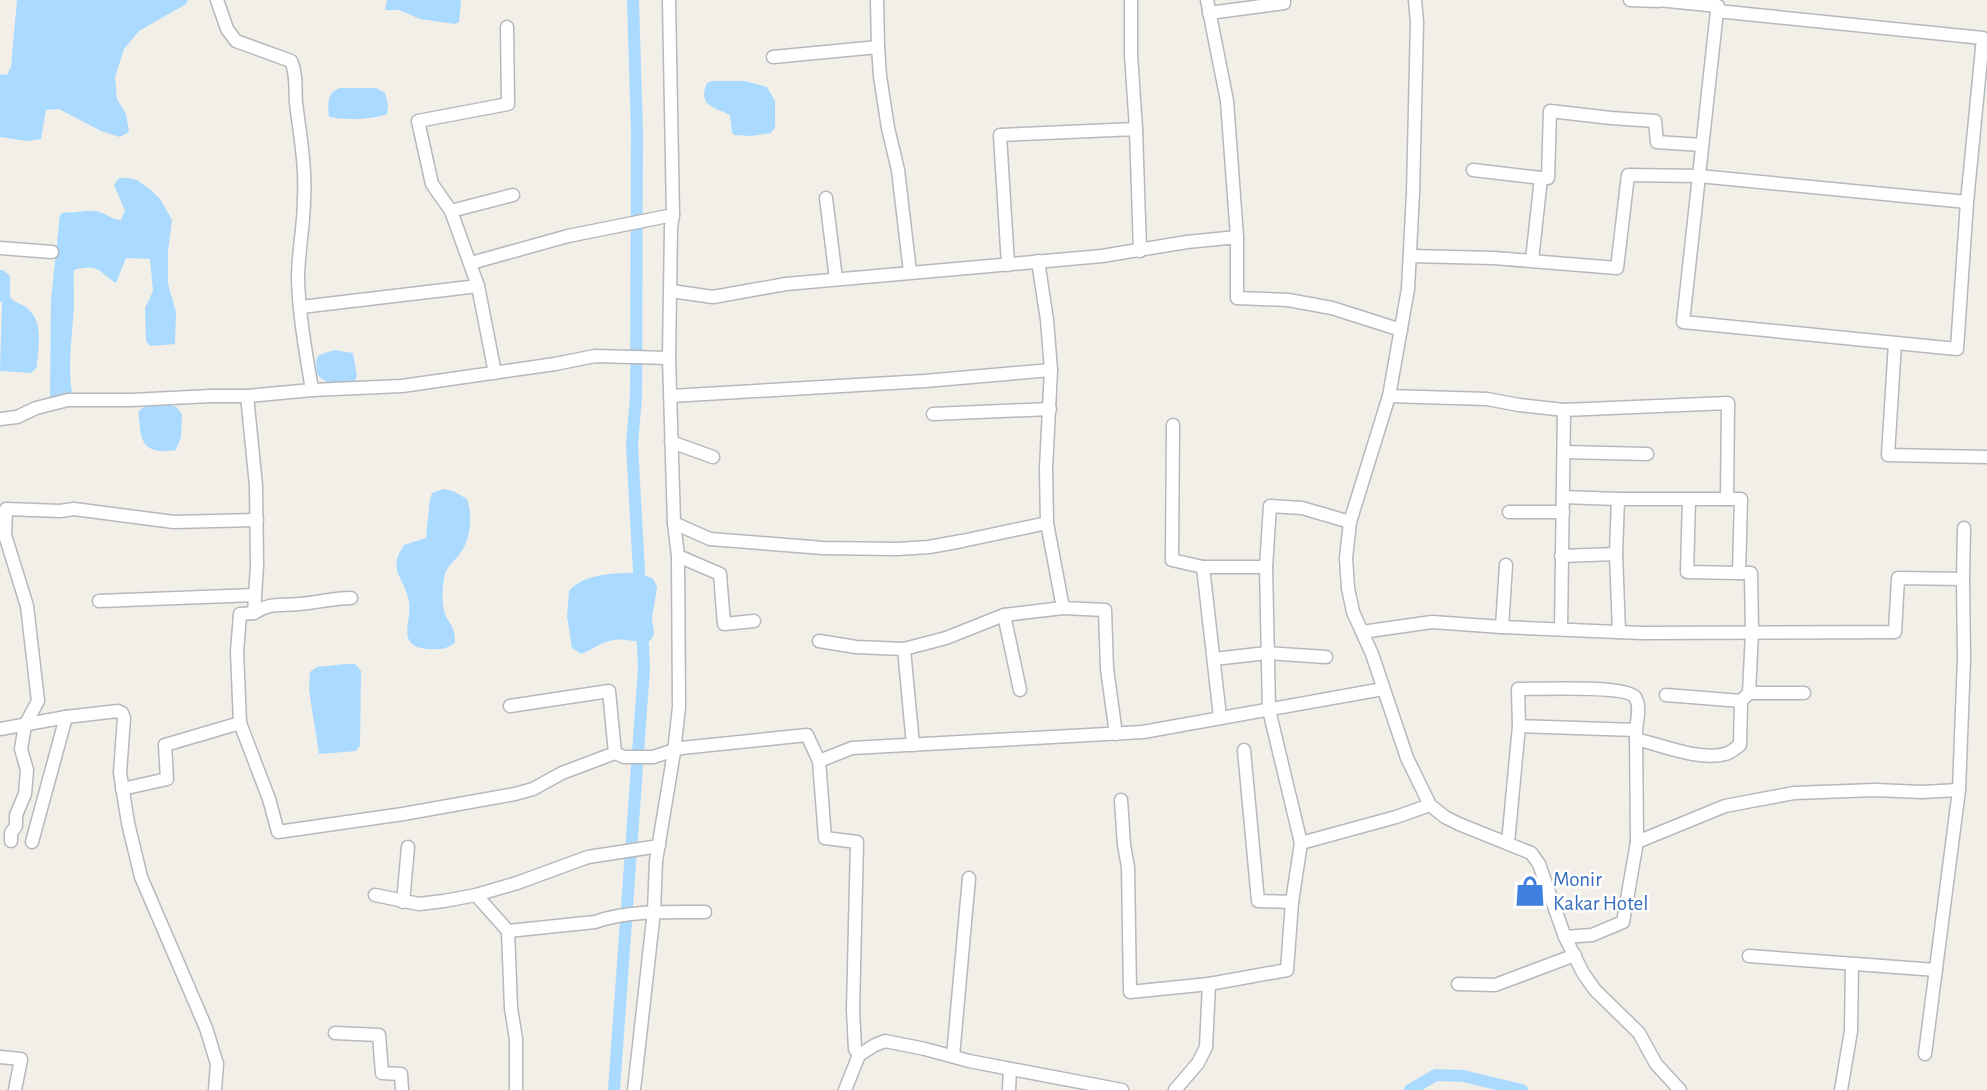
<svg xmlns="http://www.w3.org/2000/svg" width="1987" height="1090" viewBox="0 0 1987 1090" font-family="'Alegreya Sans',sans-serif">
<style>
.water{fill:#aadaff}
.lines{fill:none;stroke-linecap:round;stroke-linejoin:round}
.canal{stroke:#aadaff;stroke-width:12}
.street-casing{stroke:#b5b8bc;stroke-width:15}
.street{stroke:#fff;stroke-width:12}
.labels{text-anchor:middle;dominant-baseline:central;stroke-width:5;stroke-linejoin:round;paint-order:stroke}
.shop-label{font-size:21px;fill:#366cbe;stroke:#fff;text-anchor:start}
</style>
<rect width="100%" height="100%" fill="#f1efe8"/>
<g class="water">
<path d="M 17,0 L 188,0 L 186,4 L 139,31 L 124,49 L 115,77 L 117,99 L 126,114 L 129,132 L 120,137 L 101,131 L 59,109 L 46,110 L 41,139 L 27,141 L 0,137 L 0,74 L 7,75 L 11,67 Z"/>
<path d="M 387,0 L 461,0 L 459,22 L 455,24 L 420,19 L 399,10 L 385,10 Z"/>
<path d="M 712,81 L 745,81 L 767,87 L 775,101 L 775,127 L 771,133 L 751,136 L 734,135 L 732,132 L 730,115 C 715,107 697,106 707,83 Z"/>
<path d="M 340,88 L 376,88 L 385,93 L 388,105 L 387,114 C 373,120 344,120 329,117 C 328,104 326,93 340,88 Z"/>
<path d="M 119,178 L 128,178 L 137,180 L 152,191 L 160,199 L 172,220 L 168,251 L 168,284 L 176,312 L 175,344 L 150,346 L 146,341 L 145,308 L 153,291 L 150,259 L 126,258 L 116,283 C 98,272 100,263 74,270 C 73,287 75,303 73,320 C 71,344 68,368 72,392 L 50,399 L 51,299 L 60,215 L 65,212 C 76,214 84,210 94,211 C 104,211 111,220 121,220 L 125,211 L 114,185 Z"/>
<path d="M 0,270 L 3,270 L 10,276 L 10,297 C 16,304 24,304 29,310 C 44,324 38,349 37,367 L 31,373 L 0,371 L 2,302 L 0,302 Z"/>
<path d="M 334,350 L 353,353 L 357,376 L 354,383 C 338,383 328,387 317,374 L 316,360 L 319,355 Z"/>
<path d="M 165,403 L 176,407 L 182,414 L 181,437 L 176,450 C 156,453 142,451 140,428 C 140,421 138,417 139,411 C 146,403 156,404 165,403 Z"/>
<path d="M 443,489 L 453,491 L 467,499 C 473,516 471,542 458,556 C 451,564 445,569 444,579 C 442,590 441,608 447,618 C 453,629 455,629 455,643 C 447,649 439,650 429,649 C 395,647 412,623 409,602 C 405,576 386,572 404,545 L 426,538 L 430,499 L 432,493 Z"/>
<path d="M 637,573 L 652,578 L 655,582 L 657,588 L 652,618 L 654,634 L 650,641 C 638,644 627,638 614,640 C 601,642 592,650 581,654 L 572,648 L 567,616 L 569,591 C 585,573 615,573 637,573 Z"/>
<path d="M 345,664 L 355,664 L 361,671 L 360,745 L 356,751 L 319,754 L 309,690 L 310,672 L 317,667 Z"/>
</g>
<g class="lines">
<g class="canal">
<path d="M 633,0 L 637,133 L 636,397 L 632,445 L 640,590"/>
<path d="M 614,1090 L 644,668 L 642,626"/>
<path d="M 1410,1090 L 1436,1075 L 1463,1076 L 1522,1090"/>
</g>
<defs>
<g id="street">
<path d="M 217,0 L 227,29 L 236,41 L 291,61 C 297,74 295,89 296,103 C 300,135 306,167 304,199 C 304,226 298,252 298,279 C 299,316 306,353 312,390"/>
<path d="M 877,0 L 878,47"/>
<path d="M 1131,0 L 1131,54 L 1136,129"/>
<path d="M 1207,0 L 1227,101 L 1237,237"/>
<path d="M 1415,0 L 1417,22 L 1413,193 L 1408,289 L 1389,396 L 1350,522 L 1346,558 L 1348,588 L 1353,612 L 1372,654 L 1407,758 L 1430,805 L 1445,817 L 1459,824 L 1531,853 L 1539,864 L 1565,937 L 1583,973 L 1595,990 L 1639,1033 L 1656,1064 L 1680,1090"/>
<path d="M 1630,0 L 1658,1"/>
<path d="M 1658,0 L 1718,6"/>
<path d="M 1209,13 L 1284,3 L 1284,0"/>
<path d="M 773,57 L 878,47 L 880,76 L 888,128 L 898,170 L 910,272"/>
<path d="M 1473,170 L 1541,178"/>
<path d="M 826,198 L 836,279"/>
<path d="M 451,211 L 513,195"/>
<path d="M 0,248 L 52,252"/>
<path d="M 1410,256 L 1494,258 L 1617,268 L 1628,175 L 1699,176 L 1967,202 L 1983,38 L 1717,11 L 1683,322 L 1957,349 L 1967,202"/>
<path d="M 1532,260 L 1541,178 L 1548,178 L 1550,111 L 1611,118 L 1655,121 L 1657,142 L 1702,145"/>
<path d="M 1038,261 L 1047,320 L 1051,370 L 1046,468 L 1047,523 L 1063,608 L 1105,610 L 1107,669 L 1116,734"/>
<path d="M 471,263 L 568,236 L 673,215"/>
<path d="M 1008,265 L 1000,135 L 1136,129 L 1140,251"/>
<path d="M 671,291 L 713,297 L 786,284 L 1102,256 L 1187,242 L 1237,237 L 1237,298 L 1288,300 L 1332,308 L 1401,330"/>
<path d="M 301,307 L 478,286"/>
<path d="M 1895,343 L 1888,455 L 1987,457"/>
<path d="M 495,373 L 478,286 L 451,211 L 432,184 L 418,121 L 508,104 L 507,27"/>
<path d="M 671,396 L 925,381 L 1051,370"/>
<path d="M 1389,396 L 1487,399 L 1519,405 L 1564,410"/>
<path d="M 933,414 L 1050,409"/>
<path d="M 0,419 L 17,417 L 36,408 L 68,400 L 131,400 L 211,396 L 247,396 L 312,390 L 402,386 L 555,364 L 595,356 L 669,358"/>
<path d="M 1173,425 L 1172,560 L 1203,567 L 1266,567"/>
<path d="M 671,442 L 713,457"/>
<path d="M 1564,452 L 1647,454"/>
<path d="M 1563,497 L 1618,499 L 1616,554 L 1619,632"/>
<path d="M 1618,499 L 1741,499 L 1739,573 L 1751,573 L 1752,633 L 1749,693 L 1804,693"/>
<path d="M 1689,499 L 1687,572 L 1739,573"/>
<path d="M 1509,512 L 1563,512"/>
<path d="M 674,523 L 710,539 L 823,548 L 897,549 L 929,547 L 962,541 L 1047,523"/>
<path d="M 678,556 L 720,574 L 724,624 L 754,621"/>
<path d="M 1561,556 L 1616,554"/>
<path d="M 1203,567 L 1220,717"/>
<path d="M 1963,579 L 1964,528"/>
<path d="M 99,601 L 255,595"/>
<path d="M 254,613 C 271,602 280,606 299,604 C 316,603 333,598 351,598"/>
<path d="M 1004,615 L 1020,690"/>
<path d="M 1502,627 L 1506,565"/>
<path d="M 1561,629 L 1564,410 L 1728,403 L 1727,499"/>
<path d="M 1362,632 L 1432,622 L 1502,627 L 1641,633 L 1895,632 L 1898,578 L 1963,579 L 1964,659 L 1959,790 L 1925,1054"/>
<path d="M 819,641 L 856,647 L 904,649 L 946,638 L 1004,615 L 1063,608"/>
<path d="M 904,649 L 913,745"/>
<path d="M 1214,659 L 1267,653 L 1326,657"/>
<path d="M 1666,695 L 1741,701"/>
<path d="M 510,706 L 609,691 L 615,753 L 624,757 L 653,757 L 681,748 L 807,735 L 819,761 L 825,838 L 857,842 L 853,1010 L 855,1049 L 859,1055 L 845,1090"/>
<path d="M 240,723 L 269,799 L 278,832 L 403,814 L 515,794 L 533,789 L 562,773 L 615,753"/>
<path d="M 0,729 L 66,717 L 118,711 L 122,713 L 124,718 L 120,773 L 128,823 L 141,877 L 206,1028 L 217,1064 L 215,1090"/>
<path d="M 1636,730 C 1637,719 1641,706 1635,697 C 1625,685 1537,689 1518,689 L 1519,726 L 1636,730 L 1637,842"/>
<path d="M 1636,739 C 1661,745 1700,761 1725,754 C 1731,753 1735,748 1740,745 L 1741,701 L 1749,693"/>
<path d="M 1244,750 L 1258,901 L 1292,902"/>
<path d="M 819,761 L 852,748 L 1143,732 L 1383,689"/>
<path d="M 122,789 L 167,779 L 165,745 L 240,723 L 237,652 L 240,614 L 254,613 L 257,565 L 256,486 L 247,396"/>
<path d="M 1121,800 L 1124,845 L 1128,867 L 1130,992 L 1209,984"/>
<path d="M 11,841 L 11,833 L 16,826 L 16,815 L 25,794 L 27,770 L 21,749 L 25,725 L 38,701 L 27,606 L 5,535 L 6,509 L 60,511 L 74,509 L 174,522 L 257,520"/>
<path d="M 32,842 L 66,717"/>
<path d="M 1301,843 L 1269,710 L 1266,567 L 1270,506 L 1302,508 L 1350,522"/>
<path d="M 1508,843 L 1519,726"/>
<path d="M 375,895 L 419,904 L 444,901 L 476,895 L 517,883 L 588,857 L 659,846"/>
<path d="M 476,895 L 508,931 L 511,1008 L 516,1039 L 516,1090"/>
<path d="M 403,902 L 408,847"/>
<path d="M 508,931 L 595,922 C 626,910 672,912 705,912"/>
<path d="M 1565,937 L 1592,935 L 1623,922 L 1637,842 L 1725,806 L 1794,793 L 1875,790 L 1922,792 L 1959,790"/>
<path d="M 1749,956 L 1936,970"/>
<path d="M 1458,984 L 1495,985 L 1575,955"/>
<path d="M 335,1033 L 379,1035 L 382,1073 L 401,1074 L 402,1090"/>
<path d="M 859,1055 L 875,1045 L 885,1041 L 925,1049 L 969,1061 L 1122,1090"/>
<path d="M 953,1056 L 969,878"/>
<path d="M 0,1057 L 21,1059 L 15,1090"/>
<path d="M 634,1090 L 654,911 L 656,861 L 674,752 L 679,707 L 678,556 L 674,523 L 669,358 L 671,227 L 673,215 L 669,0"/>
<path d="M 1009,1090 L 1010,1069"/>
<path d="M 1175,1090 L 1198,1063 L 1206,1047 L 1209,984 L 1287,970 L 1292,902 L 1301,843 L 1396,817 L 1430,805"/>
<path d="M 1841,1090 L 1851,1031 L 1852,964"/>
</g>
</defs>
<use href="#street" class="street-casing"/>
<use href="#street" class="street"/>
</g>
<defs>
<symbol id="shop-bare" viewBox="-9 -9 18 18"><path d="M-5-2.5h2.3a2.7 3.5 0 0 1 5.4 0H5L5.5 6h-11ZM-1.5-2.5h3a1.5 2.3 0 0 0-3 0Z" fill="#3f7fe0" stroke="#fff" stroke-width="2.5" paint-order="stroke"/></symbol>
</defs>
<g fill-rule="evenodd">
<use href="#shop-bare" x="1508" y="869" width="44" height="44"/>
</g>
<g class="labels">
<g class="shop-label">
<text x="1553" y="879">Monir<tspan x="1553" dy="24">Kakar Hotel</tspan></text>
</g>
</g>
</svg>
